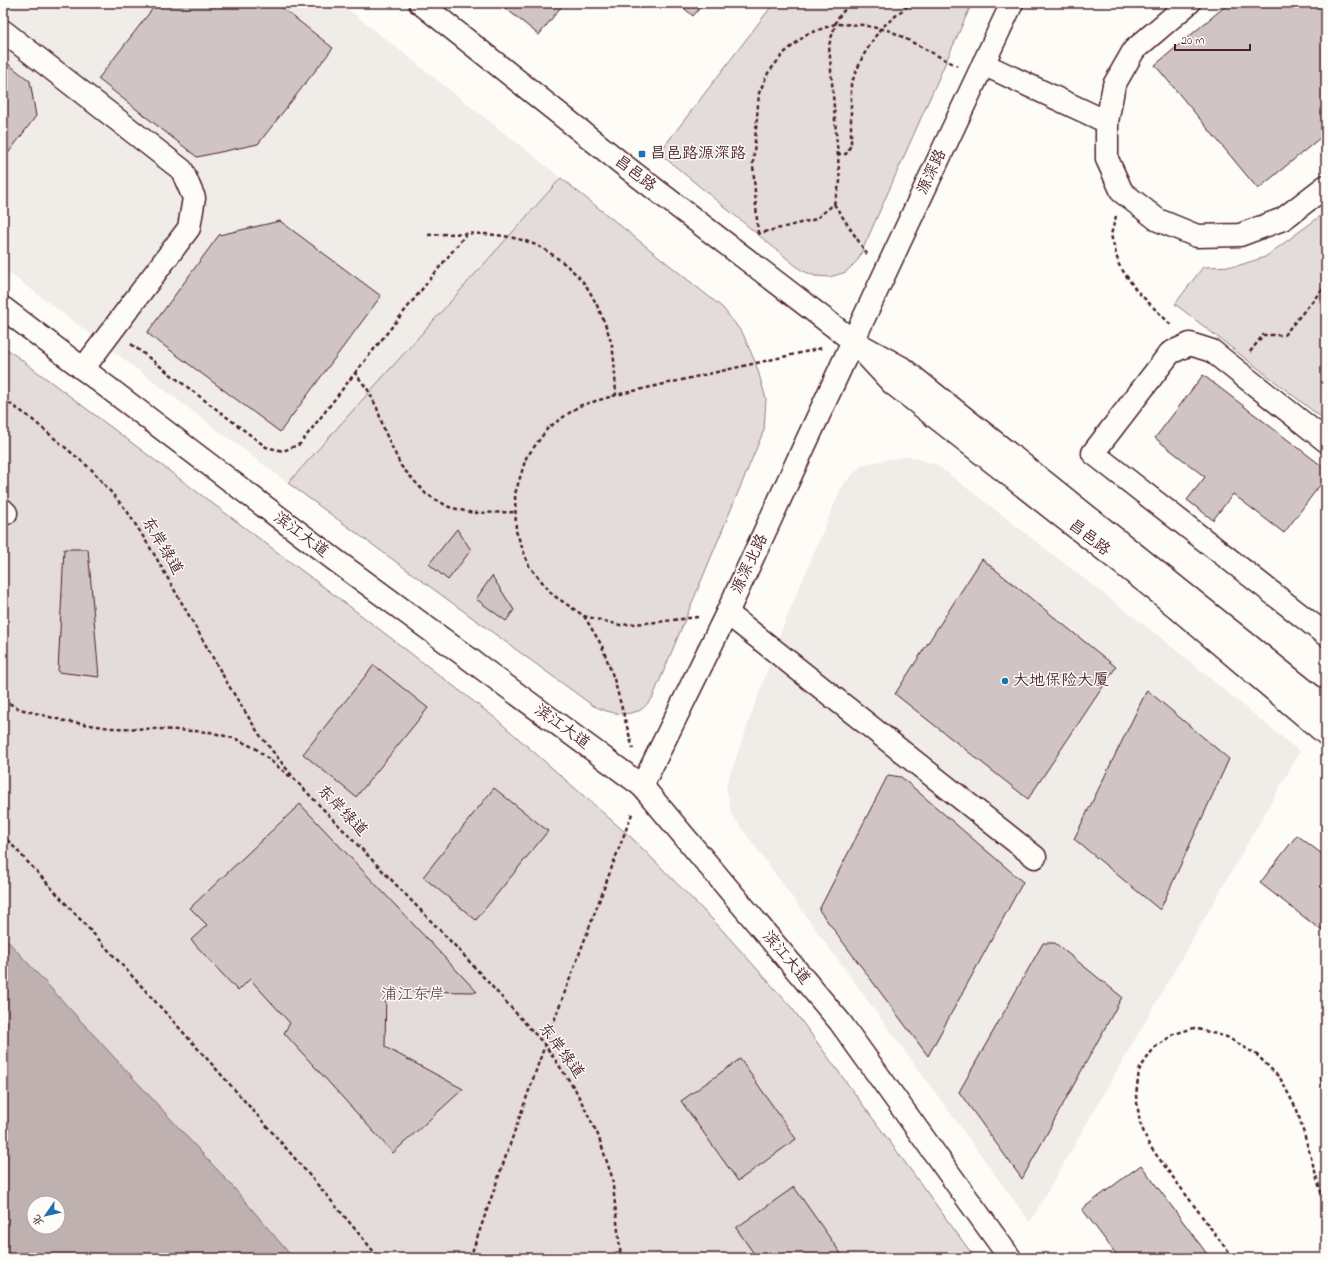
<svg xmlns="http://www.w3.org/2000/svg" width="1329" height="1261" viewBox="0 0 1329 1261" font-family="'Indie Flower','LXGW WenKai TC',sans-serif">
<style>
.built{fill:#f0ece8}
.green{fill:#e3dcda;stroke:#967e82}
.water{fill:#c0b1b1;stroke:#91777b;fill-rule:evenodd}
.building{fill:#d0c5c4;stroke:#4a1f2b}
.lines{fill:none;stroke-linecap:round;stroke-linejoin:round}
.minor-casing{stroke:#4a1f2b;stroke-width:25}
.major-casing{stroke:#4a1f2b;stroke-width:25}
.path{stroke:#4a1f2b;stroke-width:2.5;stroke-dasharray:4 3;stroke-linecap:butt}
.minor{stroke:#fdfcf7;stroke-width:22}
.major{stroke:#fdfcf7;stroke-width:22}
.poi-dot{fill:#1f6fb2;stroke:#fdfcf7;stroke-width:1.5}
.labels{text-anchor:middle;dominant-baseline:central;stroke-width:3;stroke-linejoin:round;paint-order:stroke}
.poi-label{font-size:16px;fill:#4a1f2b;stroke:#fdfcf7;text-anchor:start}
.street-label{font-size:16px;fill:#4a1f2b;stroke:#fdfcf7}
.park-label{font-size:16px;fill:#704e57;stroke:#fdfcf7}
</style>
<rect width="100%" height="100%" fill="#fdfcf7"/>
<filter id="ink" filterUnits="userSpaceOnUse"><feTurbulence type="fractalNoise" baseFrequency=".025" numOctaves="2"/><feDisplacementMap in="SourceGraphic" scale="8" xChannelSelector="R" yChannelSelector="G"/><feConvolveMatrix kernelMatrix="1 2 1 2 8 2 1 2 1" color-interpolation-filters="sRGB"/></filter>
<g filter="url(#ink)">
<g class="built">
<path d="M 3,3 L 340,3 L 561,178 L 288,483 L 3,268 Z"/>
<path d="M 909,456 L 937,465 L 1161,638 L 1300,752 L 1030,1222 L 732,815 L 726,786 L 780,634 L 842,486 L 861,466 L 884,460 Z"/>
</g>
<g class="green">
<path d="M 774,3 L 972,3 L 858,260 L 846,272 L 830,277 L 815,276 L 801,270 L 659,153 Z"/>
<path d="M 561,178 L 723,308 L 743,334 L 756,364 L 766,399 L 764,430 L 652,699 C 648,702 643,710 638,711 C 622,717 606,712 592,705 L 288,483 Z"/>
<path d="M 1326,212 L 1326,421 L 1175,304 L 1203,267 L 1237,266 L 1265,257 Z"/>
<path d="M 3,346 L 349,606 L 494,717 L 634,840 L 714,921 L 792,1008 L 975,1258 L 293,1258 L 233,1187 L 3,936 Z"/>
</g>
<path class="water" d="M 3,936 L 233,1187 L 293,1258 L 3,1258 ZM 34,1203 L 58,1203 L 58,1227 L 34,1227 Z"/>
<g class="building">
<path d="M 157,3 L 276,3 L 333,48 L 258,144 L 197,157 L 98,79 Z"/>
<path d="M 499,3 L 564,3 L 539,35 Z"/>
<path d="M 678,3 L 704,3 L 693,16 Z"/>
<path d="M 1229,3 L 1322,3 L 1326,7 L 1326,133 L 1258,189 L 1155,65 Z"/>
<path d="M 3,60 L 30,81 L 36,116 L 3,160 Z"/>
<path d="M 280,221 L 381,296 L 280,432 L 147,333 L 219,235 Z"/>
<path d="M 1203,375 L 1326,469 L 1326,477 L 1284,533 L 1233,494 L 1213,520 L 1187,500 L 1205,477 L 1155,438 Z"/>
<path d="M 457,529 L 471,550 L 448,580 L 429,564 Z"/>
<path d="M 64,549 L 88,549 L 99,677 L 58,672 Z"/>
<path d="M 982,559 L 1116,667 L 1028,799 L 895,694 Z"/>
<path d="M 492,576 L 514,610 L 506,621 L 476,599 Z"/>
<path d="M 374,665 L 428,708 L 356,797 L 303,754 Z"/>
<path d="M 1147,690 L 1229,759 L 1160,910 L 1074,839 Z"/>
<path d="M 888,775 L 901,777 L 1023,882 L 928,1056 L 819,910 Z"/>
<path d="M 494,788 L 548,831 L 476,920 L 423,877 Z"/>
<path d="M 300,804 L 477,992 L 386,991 L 385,1047 L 463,1089 L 393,1153 L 284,1033 L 290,1023 L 250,979 L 238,991 L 191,940 L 207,925 L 190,908 Z"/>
<path d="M 1297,835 L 1326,857 L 1326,934 L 1260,883 Z"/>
<path d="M 1043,943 L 1055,943 L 1122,997 L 1022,1179 L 959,1092 Z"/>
<path d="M 740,1059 L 796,1139 L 738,1181 L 681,1101 Z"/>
<path d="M 1326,1075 L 1326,1101 L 1320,1077 Z"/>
<path d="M 1141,1165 L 1210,1258 L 1119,1258 L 1082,1209 Z"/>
<path d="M 794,1187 L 844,1258 L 757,1258 L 736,1228 Z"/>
</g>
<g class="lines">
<defs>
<g id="minor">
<path d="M 1189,3 L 1134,50 L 1114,85 L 1107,122 L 1107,159 L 1122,192 L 1158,220 L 1197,236 L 1240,235 L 1283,219 L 1326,186"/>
<path d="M 3,31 L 182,170 L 194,198 L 189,228 L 83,369"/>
<path d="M 983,64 L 1107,122"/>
<path d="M 3,308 L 335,560 L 642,786 L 840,1022 L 1010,1258"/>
<path d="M 1326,441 L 1212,351 L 1190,344 L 1170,353 L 1093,453 L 1326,635"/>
<path d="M 3,510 L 6,513"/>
<path d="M 727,613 L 1035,857"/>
<path d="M 642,786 L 727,613 L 853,341"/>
</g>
<g id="major">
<path d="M 420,3 L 630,170 L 853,341 L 902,368 L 1326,707"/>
<path d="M 853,341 L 1012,3"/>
<path d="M 866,355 L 892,383 L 1163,596 L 1326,734"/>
</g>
</defs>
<use href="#minor" class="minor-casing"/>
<use href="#major" class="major-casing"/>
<g class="path">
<path d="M 837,154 L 846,154 L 851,145 L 851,84 L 863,56 L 880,29 L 911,3"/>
<path d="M 834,204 L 867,254"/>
<path d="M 1116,216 L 1111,235 L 1119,265 L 1136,290 L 1172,326"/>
<path d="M 757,234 L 816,219 L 834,204 L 840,182 L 829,45 L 837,19 L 850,3"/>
<path d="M 758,234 L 753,164 L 759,93 L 768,73 L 784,53 L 807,34 L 835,24 L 863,25 L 891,31 L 957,66"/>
<path d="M 428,235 C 462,233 498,231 531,243 C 548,249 573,269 584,283 C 595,298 608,328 612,346 C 615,362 615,379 616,395"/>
<path d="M 131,344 L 266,447 L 283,451 L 300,444 L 355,373 L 368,390 L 377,408 L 385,432 L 401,466 L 426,494 L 449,507 L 473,513 L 516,512"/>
<path d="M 1250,352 L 1263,335 L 1284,335 L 1326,285"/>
<path d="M 355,373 L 467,233"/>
<path d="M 3,399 L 28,416 L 92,470 L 127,511 L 154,554 L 229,686 L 259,734 L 297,782 L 458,949 L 545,1045 L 575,1089 L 598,1135 L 612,1177 L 621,1258"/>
<path d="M 584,616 L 602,646 L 614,679 L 633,749"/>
<path d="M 698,617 L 657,622 L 620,625 L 584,616 L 553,595 L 529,566 L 516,531 L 515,494 L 526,458 L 548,428 L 579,406 L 616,395 L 822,348"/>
<path d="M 3,700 L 20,709 L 65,721 L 110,728 L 160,729 L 210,732 L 236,739 L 255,748 L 293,779"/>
<path d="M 3,835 C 130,974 259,1112 379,1258"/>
<path d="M 470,1258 L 545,1045 L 633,811"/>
<path d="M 1233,1258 L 1149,1145 L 1140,1123 L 1136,1096 L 1139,1070 L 1154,1048 L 1174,1034 L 1194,1028 L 1227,1037 L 1257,1055 L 1280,1078 L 1297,1110 L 1326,1209"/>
</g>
<use href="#minor" class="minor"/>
<use href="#major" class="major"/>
</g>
</g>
<g class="poi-dot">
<rect x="638" y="150" width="8" height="8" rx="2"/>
<circle cx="1005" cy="681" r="4"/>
</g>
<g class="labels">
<g class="poi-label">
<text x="650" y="154">昌邑路源深路</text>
<text x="1013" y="681">大地保险大厦</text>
</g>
<g class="street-label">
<text transform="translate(932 172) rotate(-65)">源深路</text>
<text transform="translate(635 174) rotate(38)">昌邑路</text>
<text transform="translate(301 535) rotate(37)">滨江大道</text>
<text transform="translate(1089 538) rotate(38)">昌邑路</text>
<text transform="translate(162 546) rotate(59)">东岸绿道</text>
<text transform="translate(750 564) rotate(-65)">源深北路</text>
<text transform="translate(562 727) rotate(36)">滨江大道</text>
<text transform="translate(342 811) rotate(46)">东岸绿道</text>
<text transform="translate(786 958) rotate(50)">滨江大道</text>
<text transform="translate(561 1051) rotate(53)">东岸绿道</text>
</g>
<g class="park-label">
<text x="413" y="995">浦江东岸</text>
</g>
</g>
<rect width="1329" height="1261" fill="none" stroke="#fdfcf7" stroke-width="16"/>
<rect x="8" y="8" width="1313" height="1245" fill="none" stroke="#4a1f2b" stroke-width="1.5" filter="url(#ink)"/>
<g transform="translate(46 1215) rotate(236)"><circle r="19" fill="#fdfcf7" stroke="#b5a4a5"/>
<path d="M0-3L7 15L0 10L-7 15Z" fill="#1f6fb2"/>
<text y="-6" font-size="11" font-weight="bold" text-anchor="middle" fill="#4a1f2b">北</text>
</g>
<path d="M1175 44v6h75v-6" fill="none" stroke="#4a1f2b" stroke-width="2"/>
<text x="1181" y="44" font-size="12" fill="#4a1f2b" stroke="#fdfcf7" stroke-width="3" paint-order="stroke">20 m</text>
</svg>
